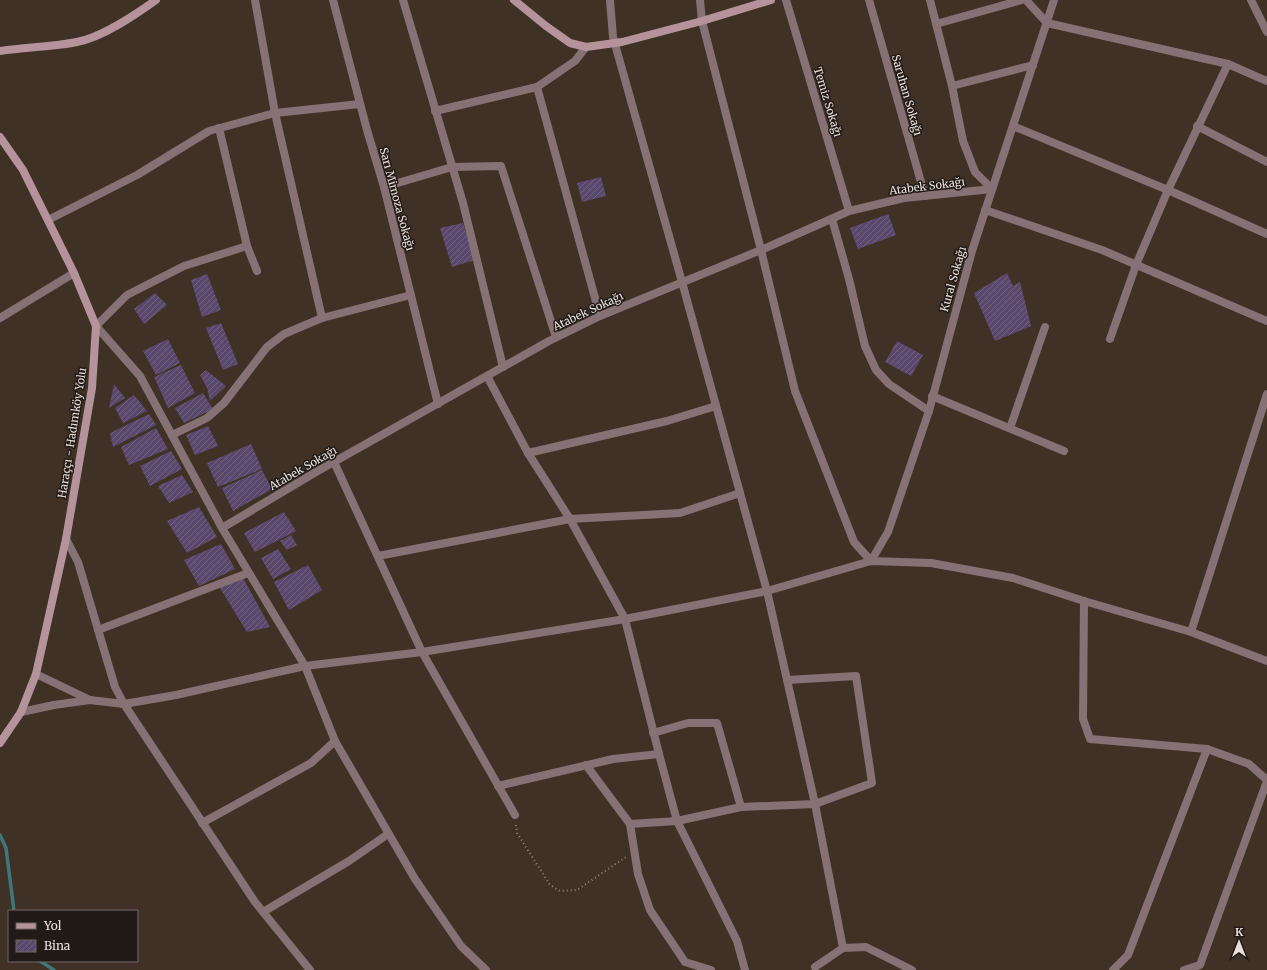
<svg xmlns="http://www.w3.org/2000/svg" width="1267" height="970" viewBox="0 0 1267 970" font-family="Merriweather,serif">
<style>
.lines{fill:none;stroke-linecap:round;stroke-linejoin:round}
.stream{stroke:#3d7777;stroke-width:3.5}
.building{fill:url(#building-hatch)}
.path{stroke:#948980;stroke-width:2;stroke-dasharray:1 3;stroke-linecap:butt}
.street{stroke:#867175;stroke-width:8}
.secondary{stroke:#b4939a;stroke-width:8}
.labels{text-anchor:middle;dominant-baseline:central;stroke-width:3;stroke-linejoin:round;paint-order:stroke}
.street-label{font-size:11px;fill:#e9e0d9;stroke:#211a16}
</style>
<defs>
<pattern id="building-hatch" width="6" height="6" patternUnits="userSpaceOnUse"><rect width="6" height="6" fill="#59486b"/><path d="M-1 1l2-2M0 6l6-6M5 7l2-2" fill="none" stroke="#716280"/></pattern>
</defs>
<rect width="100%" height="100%" fill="#3f3126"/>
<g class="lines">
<g class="stream">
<path d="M 0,835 L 6,848 L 14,911"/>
<path d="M 40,961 L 54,970"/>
</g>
</g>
<g class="building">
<path d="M 601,177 L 606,196 L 582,202 L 577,183 Z"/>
<path d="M 888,214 L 896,235 L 858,249 L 850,228 Z"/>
<path d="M 463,223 L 475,260 L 452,267 L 440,228 Z"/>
<path d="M 1007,273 L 1013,286 L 1020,282 L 1031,326 L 995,341 L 974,293 Z"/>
<path d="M 207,274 L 221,310 L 202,317 L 191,280 Z"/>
<path d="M 155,293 L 167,305 L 144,324 L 134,309 Z"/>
<path d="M 221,323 L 238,364 L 223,370 L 206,328 Z"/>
<path d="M 168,339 L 180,363 L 156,375 L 143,351 Z"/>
<path d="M 897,341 L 923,355 L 911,376 L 885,362 Z"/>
<path d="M 181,365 L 195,393 L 168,408 L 154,377 Z"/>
<path d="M 206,370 L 226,386 L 210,401 L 207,388 L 200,375 Z"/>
<path d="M 114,384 L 125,398 L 109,408 Z"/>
<path d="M 203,393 L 213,409 L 184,423 L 175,408 Z"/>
<path d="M 134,395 L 147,411 L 123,423 L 115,408 Z"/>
<path d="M 149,414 L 156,425 L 113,447 L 110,433 Z"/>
<path d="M 208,426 L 218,446 L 195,455 L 186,435 Z"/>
<path d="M 156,428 L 168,449 L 129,465 L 121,447 Z"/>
<path d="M 251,444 L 262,469 L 218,487 L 207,463 Z"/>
<path d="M 171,451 L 182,469 L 150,486 L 140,466 Z"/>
<path d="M 262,470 L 272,489 L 233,511 L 222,488 Z"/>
<path d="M 182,475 L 193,492 L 169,503 L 158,486 Z"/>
<path d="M 199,507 L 217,537 L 187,553 L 167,521 Z"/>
<path d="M 284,512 L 296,531 L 255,552 L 244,533 Z"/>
<path d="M 291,535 L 297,545 L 287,550 L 280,541 Z"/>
<path d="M 221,544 L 235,569 L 199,586 L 184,560 Z"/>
<path d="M 278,549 L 291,569 L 273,579 L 261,558 Z"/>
<path d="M 308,565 L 322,590 L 289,610 L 274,582 Z"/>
<path d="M 243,578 L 270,627 L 247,632 L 220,588 Z"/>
</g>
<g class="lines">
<path class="path" d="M 516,825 L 517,833 L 550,885 L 560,891 L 577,890 L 626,857"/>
<g class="street">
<path d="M 255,0 L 275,113 L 322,318"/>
<path d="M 333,0 L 367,130 L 384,187 L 438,404"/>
<path d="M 403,0 L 463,203 L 503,367"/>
<path d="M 610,0 L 613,37 L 682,282 L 767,591 L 815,804 L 843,948"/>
<path d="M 700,0 L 702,21 L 761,250 L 795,391 L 854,542 L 871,561 L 888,532 L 929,411 L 972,251 L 1054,0"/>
<path d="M 786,0 L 849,211"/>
<path d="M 869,0 L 925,196"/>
<path d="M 930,0 L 952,86 L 963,141 L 975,172 L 992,189"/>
<path d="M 1026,0 L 1047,23 L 1228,64 L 1267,81"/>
<path d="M 1251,0 L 1267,32"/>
<path d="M 936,24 L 1022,0"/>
<path d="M 586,47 L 575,61 L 537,87 L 600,316"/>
<path d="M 952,86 L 1033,65"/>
<path d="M 435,111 L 537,87"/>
<path d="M 1013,126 L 1168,190 L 1267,234"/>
<path d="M 1197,126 L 1267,162"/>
<path d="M 219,128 L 247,246 L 257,271"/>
<path d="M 384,187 L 452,167 L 501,166 L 556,337"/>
<path d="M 985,210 L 1102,250 L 1267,321"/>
<path d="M 832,219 L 849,279 L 865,346 L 876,370 L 889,384 L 929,411"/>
<path d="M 48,220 L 137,175 L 209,131 L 275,113 L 360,104"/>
<path d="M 247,246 L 184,266 L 127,295 L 96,326 L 140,376 L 222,528 L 305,666 L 335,741 L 415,879 L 461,946 L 486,970"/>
<path d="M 0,318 L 74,273"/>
<path d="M 1110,339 L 1136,265 L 1168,190 L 1228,64"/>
<path d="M 487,376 L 528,453 L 570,519 L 625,619 L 659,754 L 677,821 L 737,941 L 745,970"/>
<path d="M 932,396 L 1064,451"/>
<path d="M 1010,428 L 1045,327"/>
<path d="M 172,435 L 207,418 L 224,403 L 267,347 L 284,334 L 322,318 L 411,295"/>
<path d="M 528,453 L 667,421 L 716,406"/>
<path d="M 334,462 L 422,652 L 515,815"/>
<path d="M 222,528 L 316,472 L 549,341 L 600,316 L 761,250 L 849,211 L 904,198 L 992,189"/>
<path d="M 66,539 L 78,562 L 115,687 L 124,704 L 255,902 L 310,970"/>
<path d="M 378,556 L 570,519 L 680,513 L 740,493"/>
<path d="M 1084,601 L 1083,719 L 1090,739 L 1207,749 L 1249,764 L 1267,780"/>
<path d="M 98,630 L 248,573"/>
<path d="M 1191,632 L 1267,394"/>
<path d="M 90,700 L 124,704 L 176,695 L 305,666 L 422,652 L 625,619 L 767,591 L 871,561 L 931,563 L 1013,578 L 1084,601 L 1191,632 L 1267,661"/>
<path d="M 21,712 L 54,705 L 90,700 L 36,674"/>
<path d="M 653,733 L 688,723 L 717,723 L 741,807"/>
<path d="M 586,765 L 630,824 L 638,874 L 650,910 L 685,962 L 711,970"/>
<path d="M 498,786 L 613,759 L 659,754"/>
<path d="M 202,823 L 311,763 L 335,741"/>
<path d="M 630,824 L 677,821 L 741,807 L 815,804 L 872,783 L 856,676 L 787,680"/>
<path d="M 263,912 L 349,861 L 388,834"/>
<path d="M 815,967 L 843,948 L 866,947 L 912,970"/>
<path d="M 1113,970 L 1128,955 L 1207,749"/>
<path d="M 1184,970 L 1200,965 L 1267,781"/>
</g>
<g class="secondary">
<path d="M 514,0 L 546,26 L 570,43 L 586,47 L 622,42 L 702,21 L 771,0"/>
<path d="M 0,51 C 26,47 52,47 77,42 C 103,37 135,15 156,0"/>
<path d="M 0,137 L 23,170 L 74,273 L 96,326 L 92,388 L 66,539 L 36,674 L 21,712 L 0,743"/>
</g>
</g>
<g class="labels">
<g class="street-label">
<text transform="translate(907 95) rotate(74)">Saruhan Sokağı</text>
<text transform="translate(828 102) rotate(73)">Temiz Sokağı</text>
<text transform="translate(927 186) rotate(-7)">Atabek Sokağı</text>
<text transform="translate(397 199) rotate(75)">Sarı Mimoza Sokağı</text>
<text transform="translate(953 279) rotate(-74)">Kural Sokağı</text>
<text transform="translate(588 311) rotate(-25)">Atabek Sokağı</text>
<text transform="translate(72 433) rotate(-81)">Haraççı - Hadımköy Yolu</text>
<text transform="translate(303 468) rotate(-30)">Atabek Sokağı</text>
</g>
</g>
<rect x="8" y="910" width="130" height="52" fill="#211a16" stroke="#716964"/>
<rect x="16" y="923" width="20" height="6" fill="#b4939a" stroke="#716964"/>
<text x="44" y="930" font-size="12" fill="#e9e0d9">Yol</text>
<rect x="16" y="940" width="20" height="12" fill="url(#building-hatch)" stroke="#716964"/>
<text x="44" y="950" font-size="12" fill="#e9e0d9">Bina</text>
<g transform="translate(1239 942)" stroke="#211a16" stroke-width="3" paint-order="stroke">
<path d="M0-3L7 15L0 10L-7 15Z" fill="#e9e0d9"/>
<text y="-6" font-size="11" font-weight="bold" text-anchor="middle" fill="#e9e0d9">K</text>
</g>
</svg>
